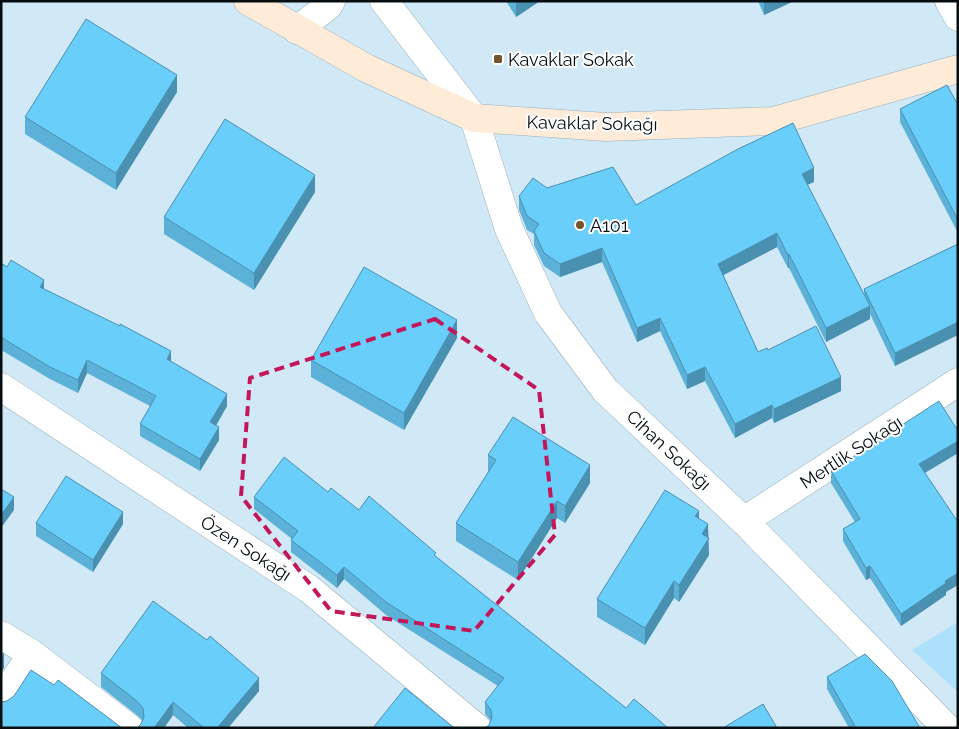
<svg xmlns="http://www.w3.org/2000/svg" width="959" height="729" viewBox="0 0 959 729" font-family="Raleway,sans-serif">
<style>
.green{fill:#ade0fa}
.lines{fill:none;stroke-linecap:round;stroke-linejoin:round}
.street-casing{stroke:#98aeba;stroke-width:29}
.secondary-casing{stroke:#98aeba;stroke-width:29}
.street{stroke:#fff;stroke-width:28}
.secondary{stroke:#feebd8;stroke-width:28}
.wall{fill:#5bb1d8}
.shaded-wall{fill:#4a90b0}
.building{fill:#6acefb;stroke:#4a90b0}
.marked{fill:none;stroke:#c2185b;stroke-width:4;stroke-dasharray:10 6;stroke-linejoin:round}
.poi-dot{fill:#77532d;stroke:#fff;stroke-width:2}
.labels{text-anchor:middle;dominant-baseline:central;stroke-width:4;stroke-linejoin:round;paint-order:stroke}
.poi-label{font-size:18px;fill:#060e12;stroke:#fff;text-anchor:start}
.street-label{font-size:18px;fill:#060e12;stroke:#fff}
</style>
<rect width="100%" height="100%" fill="#d1e9f6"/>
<path class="green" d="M 958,622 L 958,692 L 912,650 Z"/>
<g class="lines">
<defs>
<g id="street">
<path d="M 384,1 L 474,118 L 509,229 L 548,313 L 605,390 L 744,521 L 947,728"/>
<path d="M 949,1 L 958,17"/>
<path d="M 297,30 L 328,6 L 331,1"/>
<path d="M 1,387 L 309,589 L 477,728"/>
<path d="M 744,521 L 958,382"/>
<path d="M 1,635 L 32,654 L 129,728"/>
<path d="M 1,700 L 32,654"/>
</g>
<path id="secondary" d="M 248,1 L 366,68 L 474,118 L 606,127 L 774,121 L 958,69"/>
</defs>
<use href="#street" class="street-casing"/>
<use href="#secondary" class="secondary-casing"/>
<use href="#street" class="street"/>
<use href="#secondary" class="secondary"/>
</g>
<g class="wall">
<path d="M 506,1 L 540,1 L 516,17 Z"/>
<path d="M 758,1 L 794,1 L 764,15 Z"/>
<path d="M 177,92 L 116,190 L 25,134 L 25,117 Z"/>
<path d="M 958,105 L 958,233 L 900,122 L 900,109 Z"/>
<path d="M 814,182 L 807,185 L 864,294 L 864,289 L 958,244 L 895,366 L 870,314 L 870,319 L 826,342 L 789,268 L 788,268 L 777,247 L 723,275 L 758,352 L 768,350 L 841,391 L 774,423 L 772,418 L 735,438 L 705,381 L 687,389 L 660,331 L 637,342 L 602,262 L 560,277 L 544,266 L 534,245 L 534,234 L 527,230 L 519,210 L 519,196 L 547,188 L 636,205 Z"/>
<path d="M 315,192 L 254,290 L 164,234 L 164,217 Z"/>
<path d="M 1,263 L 44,289 L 171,362 L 227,406 L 216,426 L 219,440 L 200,471 L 140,436 L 140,424 L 150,406 L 87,373 L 78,393 L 50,379 L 1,350 Z"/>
<path d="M 457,338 L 404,430 L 311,377 L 311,360 Z"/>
<path d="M 958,431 L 958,453 L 925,473 L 946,595 L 901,626 L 870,578 L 866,580 L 843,541 L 843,529 L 855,522 L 831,483 L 831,471 Z"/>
<path d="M 488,455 L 590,483 L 565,523 L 557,518 L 518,580 L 456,541 L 456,523 L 488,472 Z"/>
<path d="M 328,492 L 436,557 L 626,708 L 668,728 L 489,725 L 491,721 L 485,714 L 485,702 L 498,686 L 386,615 L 344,579 L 337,588 L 291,552 L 291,540 L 292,539 L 254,509 L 254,497 Z"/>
<path d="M 699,519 L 708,538 L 709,555 L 679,602 L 674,598 L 645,645 L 597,617 L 597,599 Z"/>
<path d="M 36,523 L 123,524 L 93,572 L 36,536 Z"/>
<path d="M 101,673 L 259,691 L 228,728 L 188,728 L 173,715 L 164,728 L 137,728 L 141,724 L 143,721 L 138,716 L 101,687 Z"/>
<path d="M 827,677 L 920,728 L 849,728 L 827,689 Z"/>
</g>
<g class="shaded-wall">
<path d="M 516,1 L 540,1 L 516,17 Z"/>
<path d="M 764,1 L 794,1 L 764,15 Z"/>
<path d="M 177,75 L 177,92 L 116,190 L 116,173 Z"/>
<path d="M 814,168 L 814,182 L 802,187 L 802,174 Z"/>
<path d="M 315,175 L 315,192 L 254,290 L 254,273 Z"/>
<path d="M 777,233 L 777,247 L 718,278 L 718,264 Z"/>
<path d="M 602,248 L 602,262 L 560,277 L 560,264 Z"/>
<path d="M 789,254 L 789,268 L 788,268 L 788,255 Z"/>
<path d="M 44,280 L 44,293 L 40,287 Z"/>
<path d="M 870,306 L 870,319 L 826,342 L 826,328 Z"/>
<path d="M 660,318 L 660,331 L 637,342 L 637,328 Z"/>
<path d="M 457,320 L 457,338 L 404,430 L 404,413 Z"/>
<path d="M 958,322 L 958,335 L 895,366 L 895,353 Z"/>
<path d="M 171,351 L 171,363 L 167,359 Z"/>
<path d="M 87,360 L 87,373 L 78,393 L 78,380 Z"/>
<path d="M 705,367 L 705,381 L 687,389 L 687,375 Z"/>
<path d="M 841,377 L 841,391 L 774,423 L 774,409 Z"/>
<path d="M 227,394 L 227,406 L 210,435 L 210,422 Z"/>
<path d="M 772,405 L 772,418 L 735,438 L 735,424 Z"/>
<path d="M 219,427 L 219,440 L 200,471 L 200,459 Z"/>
<path d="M 958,441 L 958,453 L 919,476 L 919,464 Z"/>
<path d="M 590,465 L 590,483 L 565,523 L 565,506 Z"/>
<path d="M 14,497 L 14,510 L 1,528 L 1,515 Z"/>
<path d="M 557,501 L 557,518 L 518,580 L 518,562 Z"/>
<path d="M 699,511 L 699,528 L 695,516 Z"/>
<path d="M 123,512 L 123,524 L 93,572 L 93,560 Z"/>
<path d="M 708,524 L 709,555 L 679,602 L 679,585 L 702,534 Z"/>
<path d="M 870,566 L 870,578 L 866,580 L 866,568 Z"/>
<path d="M 344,567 L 344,579 L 337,588 L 337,575 Z"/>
<path d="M 958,573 L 958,585 L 946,592 L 946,595 L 901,626 L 901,614 L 945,581 Z"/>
<path d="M 674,581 L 674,598 L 645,645 L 645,628 Z"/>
<path d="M 4,654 L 4,668 L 1,672 L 1,658 Z"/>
<path d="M 259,678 L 259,691 L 228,728 L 217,728 Z"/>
<path d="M 173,702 L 173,715 L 164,728 L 154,728 Z"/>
</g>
<g class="building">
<path d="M 86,19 L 177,75 L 116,173 L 25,117 Z"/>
<path d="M 947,85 L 958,105 L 958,220 L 900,109 Z"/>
<path d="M 225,119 L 315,175 L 254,273 L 164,217 Z"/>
<path d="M 793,123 L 814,168 L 802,174 L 870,306 L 826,328 L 789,254 L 788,255 L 777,233 L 718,264 L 758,352 L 767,348 L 768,350 L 816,326 L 841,377 L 774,409 L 772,405 L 735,424 L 705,367 L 687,375 L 660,318 L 637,328 L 602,248 L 560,264 L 544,253 L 534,231 L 539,224 L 527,216 L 519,196 L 533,178 L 547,188 L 613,167 L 636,205 L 738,149 Z"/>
<path d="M 958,244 L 958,322 L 895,353 L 864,289 Z"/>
<path d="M 11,260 L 44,280 L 40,287 L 120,326 L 120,324 L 171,351 L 167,359 L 227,394 L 210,422 L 219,427 L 200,459 L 140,424 L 156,396 L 87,360 L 78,380 L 50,367 L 1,337 L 1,263 L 7,267 Z"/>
<path d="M 364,267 L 457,320 L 404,413 L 311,360 Z"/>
<path d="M 939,401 L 958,431 L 958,441 L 919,464 L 958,522 L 958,573 L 945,581 L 946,583 L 901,614 L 870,566 L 866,568 L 843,529 L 860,519 L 831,471 Z"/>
<path d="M 513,417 L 590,465 L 565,506 L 557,501 L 518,562 L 456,523 L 496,460 L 488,455 Z"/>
<path d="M 284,457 L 328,492 L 331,488 L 359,510 L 369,496 L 436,553 L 434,555 L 626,708 L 634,699 L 668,728 L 485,728 L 489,725 L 492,718 L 491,710 L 485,702 L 504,678 L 386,602 L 344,567 L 337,575 L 291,540 L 298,531 L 254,497 Z"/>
<path d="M 66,476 L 123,512 L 93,560 L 36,523 Z"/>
<path d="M 1,489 L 14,497 L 1,515 Z"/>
<path d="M 665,490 L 699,511 L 695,516 L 708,524 L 702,534 L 709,538 L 679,585 L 674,581 L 645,628 L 597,599 Z"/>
<path d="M 153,601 L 207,640 L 210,636 L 259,678 L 217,728 L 204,728 L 173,702 L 154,728 L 137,728 L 141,724 L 144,717 L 143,708 L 138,702 L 101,673 Z"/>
<path d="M 1,652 L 4,654 L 1,658 Z"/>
<path d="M 865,654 L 892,681 L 920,728 L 856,728 L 827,677 Z"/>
<path d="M 31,670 L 54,685 L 58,680 L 122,728 L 1,728 L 1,702 L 7,701 L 14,696 Z"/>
<path d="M 405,688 L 454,728 L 373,728 Z"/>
<path d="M 763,704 L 777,728 L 723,728 Z"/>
</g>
<path class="marked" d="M 435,319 L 539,390 L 555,535 L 474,631 L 331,611 L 241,496 L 250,378 Z"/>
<g class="poi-dot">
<rect x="493" y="54" width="10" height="10" rx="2.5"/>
<circle cx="580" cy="225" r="5"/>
</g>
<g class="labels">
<g class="poi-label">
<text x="508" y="59">Kavaklar Sokak</text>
<text x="590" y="225">A101</text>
</g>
<g class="street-label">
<text transform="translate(592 123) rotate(1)">Kavaklar Sokağı</text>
<text transform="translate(669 450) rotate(43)">Cihan Sokağı</text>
<text transform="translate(851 452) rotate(-33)">Mertlik Sokağı</text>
<text transform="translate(246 548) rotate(33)">Özen Sokağı</text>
</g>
</g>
<rect width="959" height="729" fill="none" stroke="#060e12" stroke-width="5"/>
</svg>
